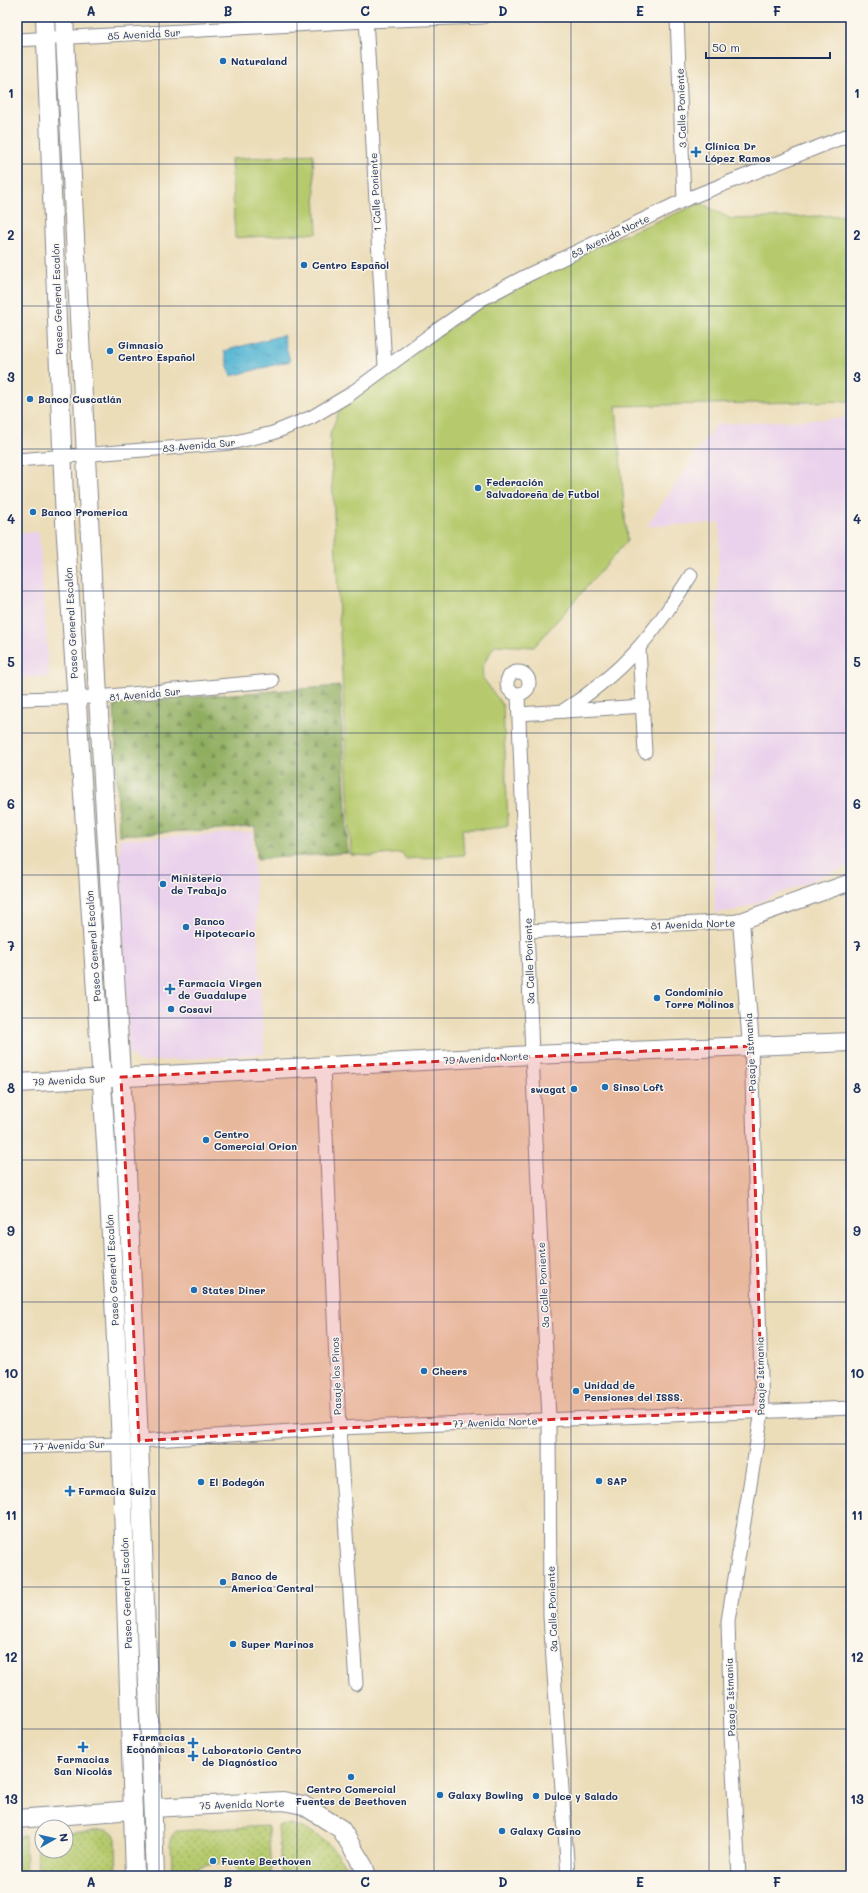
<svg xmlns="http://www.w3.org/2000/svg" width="868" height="1893" viewBox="0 0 868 1893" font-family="Mali,sans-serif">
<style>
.built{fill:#ead1ec}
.grass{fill:url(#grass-dots);stroke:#687c66}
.forest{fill:url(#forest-firs);stroke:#566e5f}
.pitch{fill:#b6ca6d;stroke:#687c66}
.water{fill:url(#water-ripples);stroke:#387299}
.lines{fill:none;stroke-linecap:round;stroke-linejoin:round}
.minor-casing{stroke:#84868c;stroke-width:15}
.tertiary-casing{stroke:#84868c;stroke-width:18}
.secondary-casing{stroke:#84868c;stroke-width:20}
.minor{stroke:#fff;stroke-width:13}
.tertiary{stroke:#fff;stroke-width:16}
.secondary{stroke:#fff;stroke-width:18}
.marked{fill:#d62828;fill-opacity:0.2;stroke:#d62828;stroke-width:3;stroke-dasharray:8 5;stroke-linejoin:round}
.grid{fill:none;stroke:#1b2f5e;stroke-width:1;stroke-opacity:0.55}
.poi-dot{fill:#1f6fb2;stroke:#fbf7ec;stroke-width:1.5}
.labels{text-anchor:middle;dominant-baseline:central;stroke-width:3;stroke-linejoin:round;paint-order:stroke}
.street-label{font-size:10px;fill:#1b2f5e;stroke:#fbf7ec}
.poi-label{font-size:10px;font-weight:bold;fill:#1b2f5e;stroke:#fbf7ec;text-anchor:start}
.neatline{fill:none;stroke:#1b2f5e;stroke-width:1.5}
.grid-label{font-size:13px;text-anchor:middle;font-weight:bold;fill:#1b2f5e}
</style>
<defs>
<pattern id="grass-dots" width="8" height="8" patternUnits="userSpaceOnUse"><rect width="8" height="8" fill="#b6ca6d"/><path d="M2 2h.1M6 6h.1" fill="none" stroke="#93a45d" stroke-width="1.8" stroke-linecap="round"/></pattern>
<pattern id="forest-firs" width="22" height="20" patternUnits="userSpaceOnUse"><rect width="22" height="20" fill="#90ae60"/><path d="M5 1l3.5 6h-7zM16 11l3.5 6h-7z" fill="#758e52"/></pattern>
<pattern id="water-ripples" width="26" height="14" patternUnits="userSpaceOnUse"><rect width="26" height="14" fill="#55b6d4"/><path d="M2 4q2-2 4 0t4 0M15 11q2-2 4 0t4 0" fill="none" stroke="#4694af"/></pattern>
</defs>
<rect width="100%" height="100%" fill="#fbf7ec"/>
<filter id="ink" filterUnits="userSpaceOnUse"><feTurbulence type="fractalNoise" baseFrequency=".025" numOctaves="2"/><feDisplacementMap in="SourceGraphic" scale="8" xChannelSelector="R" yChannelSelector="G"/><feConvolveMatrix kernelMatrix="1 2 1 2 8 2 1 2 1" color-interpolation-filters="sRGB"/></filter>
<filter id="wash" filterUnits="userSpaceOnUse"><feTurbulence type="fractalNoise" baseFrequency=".012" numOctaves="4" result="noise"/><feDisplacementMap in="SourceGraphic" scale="16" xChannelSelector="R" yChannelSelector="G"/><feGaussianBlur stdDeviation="0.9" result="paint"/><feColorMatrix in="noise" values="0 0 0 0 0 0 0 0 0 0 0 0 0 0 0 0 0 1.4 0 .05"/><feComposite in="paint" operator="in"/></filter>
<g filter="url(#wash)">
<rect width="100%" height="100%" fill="#ecddb9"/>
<g class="built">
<path d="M 851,418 L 851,865 L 742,909 L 715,913 L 711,778 L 720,523 L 647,526 L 716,424 Z"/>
<path d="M 39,532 L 49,677 L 17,678 L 17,533 Z"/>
<path d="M 252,832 L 264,1054 L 140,1062 L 136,1060 L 129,1053 L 119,839 Z"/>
</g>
<g class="grass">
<path d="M 292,1825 C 320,1831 338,1850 350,1876 L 285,1876 L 281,1871 L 278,1826 Z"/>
<path d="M 268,1826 L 271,1874 C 266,1877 249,1878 243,1875 C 239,1873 236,1868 231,1866 C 216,1860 197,1864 187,1876 L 172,1876 L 171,1837 L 176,1831 Z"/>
<path d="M 107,1830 L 114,1834 L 116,1839 L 117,1876 L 98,1876 L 87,1872 L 80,1871 L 61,1876 L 38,1876 L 36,1835 L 42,1835 L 42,1851 L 66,1851 L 66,1833 Z"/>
<path d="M 25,1836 L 26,1876 L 17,1876 L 17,1837 Z"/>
</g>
<path class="forest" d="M 340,686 L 348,853 L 257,859 L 255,827 L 119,835 L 114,703 Z"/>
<g class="pitch">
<path d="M 313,154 L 317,233 L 235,238 L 231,159 Z"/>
<path d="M 701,203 L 731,219 L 851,215 L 851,401 L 616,406 L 627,541 L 534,647 L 495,645 L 482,667 L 483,678 L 503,706 L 508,825 L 489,829 L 462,829 L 464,855 L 406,859 L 402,853 L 372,856 L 351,855 L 330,434 L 340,409 L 389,371 L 483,305 L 607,242 Z"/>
</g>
<path class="water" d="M 283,335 L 290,361 L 231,376 L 224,351 Z"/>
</g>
<g filter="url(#ink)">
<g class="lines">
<defs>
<g id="minor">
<path d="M 366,17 L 385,367"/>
<path d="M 677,17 L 684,200"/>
<path d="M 17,40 L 366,21 L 483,17"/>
<path d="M 17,460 L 231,443 L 273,433 L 312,417 L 349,395 L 437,330 L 482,299 L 526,276 L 684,200 L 851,134"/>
<path d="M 639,649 L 645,752"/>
<circle cx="518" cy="683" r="11"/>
<path d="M 518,694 L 532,1055 L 549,1419 L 550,1616 L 568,1876"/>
<path d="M 17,699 L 98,697 L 272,681"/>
<path d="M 563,711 C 624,672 653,635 691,575"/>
<path d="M 519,714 L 643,706"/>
<path d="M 528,931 L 741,921"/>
<path d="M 323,1067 L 339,1428 L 356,1684"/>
<path d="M 139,1441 L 339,1428 L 851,1408"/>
<path d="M 17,1447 L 121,1444"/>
<path d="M 739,1876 L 731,1735 L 728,1621 L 762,1411 L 751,1046"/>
</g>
<path id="tertiary" d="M 751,1046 L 741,921 L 851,882"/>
<g id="secondary">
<path d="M 45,17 L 65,522 L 108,1174 L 121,1444 L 135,1876"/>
<path d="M 64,17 L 98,697 L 127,1173 L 139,1441 L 155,1876"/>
<path d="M 17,1083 L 532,1055 L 851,1042"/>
<path d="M 153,1808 L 283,1801 L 303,1805 L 341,1829 L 364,1867 L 367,1876"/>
<path d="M 17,1819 L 133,1810"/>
</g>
</defs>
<use href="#minor" class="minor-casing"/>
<use href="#tertiary" class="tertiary-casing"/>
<use href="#secondary" class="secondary-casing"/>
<use href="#minor" class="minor"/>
<use href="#tertiary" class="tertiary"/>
<use href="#secondary" class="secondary"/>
</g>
</g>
<path class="marked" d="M 751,1046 L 762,1411 L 339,1428 L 139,1441 L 121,1077 Z"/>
<path class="grid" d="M 159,17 L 159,1876M 297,17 L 297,1876M 434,17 L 434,1876M 571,17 L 571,1876M 709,17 L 709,1876M 17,164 L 851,164M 17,306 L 851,306M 17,449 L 851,449M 17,591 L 851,591M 17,733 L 851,733M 17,875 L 851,875M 17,1018 L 851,1018M 17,1160 L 851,1160M 17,1302 L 851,1302M 17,1444 L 851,1444M 17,1587 L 851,1587M 17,1729 L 851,1729"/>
<g class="poi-dot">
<circle cx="223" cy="61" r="4"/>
<path d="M694 146h4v4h4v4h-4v4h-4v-4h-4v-4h4z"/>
<circle cx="304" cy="265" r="4"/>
<circle cx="110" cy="351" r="4"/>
<circle cx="30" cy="399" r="4"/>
<circle cx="478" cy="488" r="4"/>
<circle cx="33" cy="512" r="4"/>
<circle cx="163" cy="884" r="4"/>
<circle cx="186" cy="927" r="4"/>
<path d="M168 983h4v4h4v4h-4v4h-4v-4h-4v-4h4z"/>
<circle cx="657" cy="998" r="4"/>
<circle cx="171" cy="1009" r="4"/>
<circle cx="605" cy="1087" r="4"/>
<circle cx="574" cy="1089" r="4"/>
<circle cx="206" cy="1140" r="4"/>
<circle cx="194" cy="1290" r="4"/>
<circle cx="424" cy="1371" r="4"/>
<circle cx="576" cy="1391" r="4"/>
<circle cx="599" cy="1481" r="4"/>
<circle cx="201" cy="1482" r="4"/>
<path d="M68 1485h4v4h4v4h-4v4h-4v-4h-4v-4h4z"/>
<circle cx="223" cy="1582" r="4"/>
<circle cx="233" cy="1644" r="4"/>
<path d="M191 1737h4v4h4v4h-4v4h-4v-4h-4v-4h4z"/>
<path d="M81 1741h4v4h4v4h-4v4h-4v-4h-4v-4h4z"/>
<path d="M191 1750h4v4h4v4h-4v4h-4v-4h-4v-4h4z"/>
<circle cx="351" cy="1777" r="4"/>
<circle cx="440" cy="1795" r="4"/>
<circle cx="536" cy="1796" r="4"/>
<circle cx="502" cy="1831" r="4"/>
<circle cx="213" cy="1861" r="4"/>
</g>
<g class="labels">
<g class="street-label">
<text transform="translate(144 34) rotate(-3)">85 Avenida Sur</text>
<text transform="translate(681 108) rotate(-92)">3 Calle Poniente</text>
<text transform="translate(375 192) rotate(-93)">1 Calle Poniente</text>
<text transform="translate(610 236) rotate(-26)">83 Avenida Norte</text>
<text transform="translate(57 299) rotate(-92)">Paseo General Escalón</text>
<text transform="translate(199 445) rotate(-5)">83 Avenida Sur</text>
<text transform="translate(71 623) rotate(-93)">Paseo General Escalón</text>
<text transform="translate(145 694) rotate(-5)">81 Avenida Sur</text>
<text transform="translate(693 924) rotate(-2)">81 Avenida Norte</text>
<text transform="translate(93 946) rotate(-94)">Paseo General Escalón</text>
<text transform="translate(529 961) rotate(-92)">3a Calle Poniente</text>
<text transform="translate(750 1052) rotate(-93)">Pasaje Istmania</text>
<text transform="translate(486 1058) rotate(-3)">79 Avenida Norte</text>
<text transform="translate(69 1080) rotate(-3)">79 Avenida Sur</text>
<text transform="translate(112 1270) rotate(-93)">Paseo General Escalón</text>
<text transform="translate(543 1285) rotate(-93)">3a Calle Poniente</text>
<text transform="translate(336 1376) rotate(-92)">Pasaje los Pinos</text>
<text transform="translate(760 1376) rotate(-91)">Pasaje Istmania</text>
<text transform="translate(495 1422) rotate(-2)">77 Avenida Norte</text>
<text transform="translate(69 1445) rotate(-2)">77 Avenida Sur</text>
<text transform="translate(126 1593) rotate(-92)">Paseo General Escalón</text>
<text transform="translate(552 1609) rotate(-92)">3a Calle Poniente</text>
<text transform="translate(730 1697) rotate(-92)">Pasaje Istmania</text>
<text transform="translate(242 1804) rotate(-2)">75 Avenida Norte</text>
</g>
<g class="poi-label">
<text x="231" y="61">Naturaland</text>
<text x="705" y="146">Clínica Dr<tspan x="705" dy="12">López Ramos</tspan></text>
<text x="312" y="265">Centro Español</text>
<text x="118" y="345">Gimnasio<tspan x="118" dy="12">Centro Español</tspan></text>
<text x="38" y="399">Banco Cuscatlán</text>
<text x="486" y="482">Federación<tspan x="486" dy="12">Salvadoreña de Futbol</tspan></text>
<text x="41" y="512">Banco Promerica</text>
<text x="171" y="878">Ministerio<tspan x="171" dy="12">de Trabajo</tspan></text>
<text x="194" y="921">Banco<tspan x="194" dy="12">Hipotecario</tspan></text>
<text x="178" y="983">Farmacia Virgen<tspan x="178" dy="12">de Guadalupe</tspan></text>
<text x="665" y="992">Condominio<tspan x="665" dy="12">Torre Molinos</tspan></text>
<text x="179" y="1009">Cosavi</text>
<text x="613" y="1087">Sinso Loft</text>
<text x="566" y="1089" text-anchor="end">swagat</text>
<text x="214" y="1134">Centro<tspan x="214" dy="12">Comercial Orion</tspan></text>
<text x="202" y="1290">States Diner</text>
<text x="432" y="1371">Cheers</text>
<text x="584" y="1385">Unidad de<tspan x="584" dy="12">Pensiones del ISSS.</tspan></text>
<text x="607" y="1481">SAP</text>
<text x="209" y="1482">El Bodegón</text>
<text x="78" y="1491">Farmacia Suiza</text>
<text x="231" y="1576">Banco de<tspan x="231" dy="12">America Central</tspan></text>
<text x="241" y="1644">Super Marinos</text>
<text x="185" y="1737" text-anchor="end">Farmacias<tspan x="185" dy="12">Económicas</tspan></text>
<text x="202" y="1750">Laboratorio Centro<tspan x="202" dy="12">de Diagnóstico</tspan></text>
<text x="83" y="1759" text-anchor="middle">Farmacias<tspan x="83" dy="12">San Nicolás</tspan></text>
<text x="351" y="1789" text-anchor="middle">Centro Comercial<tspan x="351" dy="12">Fuentes de Beethoven</tspan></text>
<text x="448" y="1795">Galaxy Bowling</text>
<text x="544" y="1796">Dulce y Salado</text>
<text x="510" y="1831">Galaxy Casino</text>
<text x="221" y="1861">Fuente Beethoven</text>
</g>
</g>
<rect width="868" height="1893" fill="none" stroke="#fbf7ec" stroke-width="44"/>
<g transform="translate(54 1839) rotate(82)"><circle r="19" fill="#fbf7ec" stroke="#a1a7b3"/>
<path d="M0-3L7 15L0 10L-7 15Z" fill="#1f6fb2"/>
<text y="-6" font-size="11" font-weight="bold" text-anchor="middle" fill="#1b2f5e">N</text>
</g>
<path d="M706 52v6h124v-6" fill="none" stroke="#1b2f5e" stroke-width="2"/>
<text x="712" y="52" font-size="12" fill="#1b2f5e" stroke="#fbf7ec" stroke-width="3" paint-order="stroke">50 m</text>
<rect x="22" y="22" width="824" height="1849" class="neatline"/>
<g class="grid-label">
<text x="91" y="16">A</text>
<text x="228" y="16">B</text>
<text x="365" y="16">C</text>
<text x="503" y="16">D</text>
<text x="640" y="16">E</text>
<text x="777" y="16">F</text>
<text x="11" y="98">1</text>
<text x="857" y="98">1</text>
<text x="11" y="240">2</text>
<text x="857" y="240">2</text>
<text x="11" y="382">3</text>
<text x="857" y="382">3</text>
<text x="11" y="524">4</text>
<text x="857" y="524">4</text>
<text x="11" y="667">5</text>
<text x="857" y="667">5</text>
<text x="11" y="809">6</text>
<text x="857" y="809">6</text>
<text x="11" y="951">7</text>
<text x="857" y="951">7</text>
<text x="11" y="1093">8</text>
<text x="857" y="1093">8</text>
<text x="11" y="1236">9</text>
<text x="857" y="1236">9</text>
<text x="11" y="1378">10</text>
<text x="857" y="1378">10</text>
<text x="11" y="1520">11</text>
<text x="857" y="1520">11</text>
<text x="11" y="1662">12</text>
<text x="857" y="1662">12</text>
<text x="11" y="1804">13</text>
<text x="857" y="1804">13</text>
<text x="91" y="1887">A</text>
<text x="228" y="1887">B</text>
<text x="365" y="1887">C</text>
<text x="503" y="1887">D</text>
<text x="640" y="1887">E</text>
<text x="777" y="1887">F</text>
</g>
</svg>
